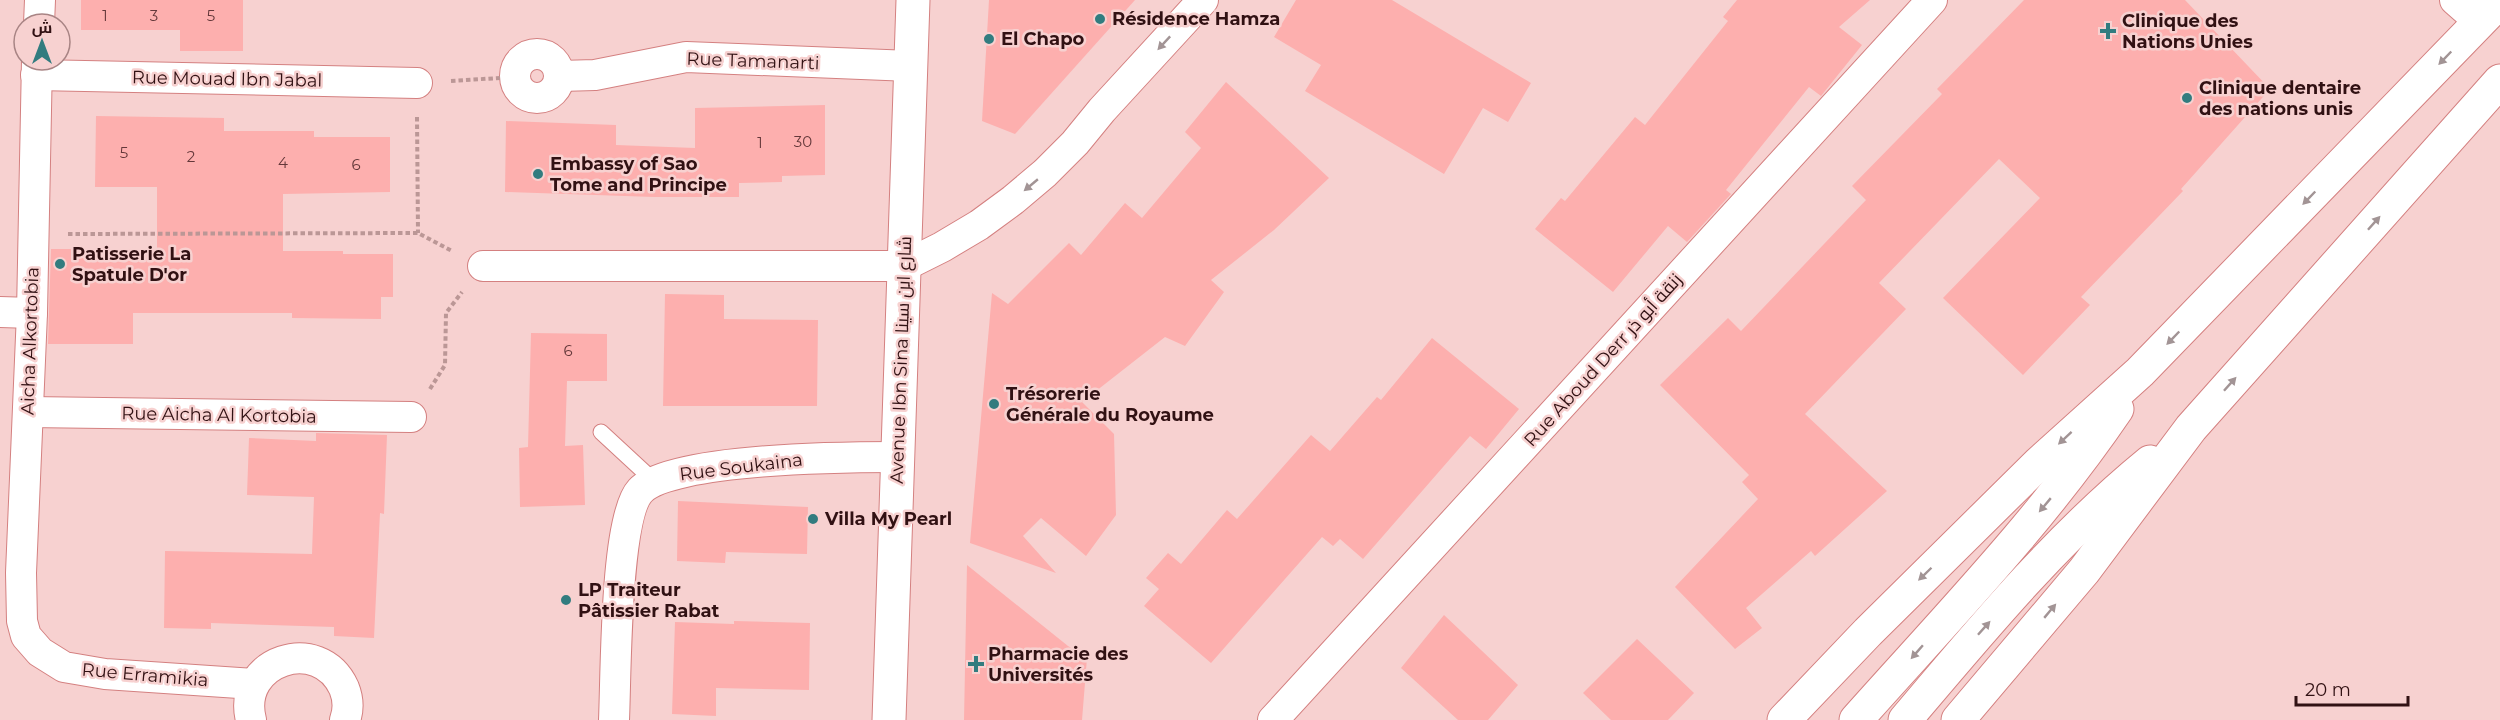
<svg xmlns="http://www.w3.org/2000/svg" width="2500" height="720" viewBox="0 0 2500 720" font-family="Montserrat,Cairo,sans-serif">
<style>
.building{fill:#fdafae}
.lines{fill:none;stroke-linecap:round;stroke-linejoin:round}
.service-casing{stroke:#d48080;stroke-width:17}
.minor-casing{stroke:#d48080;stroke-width:32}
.secondary-casing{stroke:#d48080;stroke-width:35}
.primary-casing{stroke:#d48080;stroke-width:35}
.path{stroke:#bb9796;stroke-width:4;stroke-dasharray:4.5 3;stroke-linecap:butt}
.service{stroke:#fff;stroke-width:15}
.minor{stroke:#fff;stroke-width:30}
.secondary{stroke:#fff;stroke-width:33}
.primary{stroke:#fff;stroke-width:33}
.oneway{fill:#a29495}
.poi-dot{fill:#327c7f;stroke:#f7d1d0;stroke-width:2}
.labels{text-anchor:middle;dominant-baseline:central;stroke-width:5;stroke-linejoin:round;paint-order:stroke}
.number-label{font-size:15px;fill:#64383a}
.poi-label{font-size:18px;font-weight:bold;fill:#311113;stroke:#f7d1d0;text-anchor:start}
.street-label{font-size:18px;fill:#311113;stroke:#f7d1d0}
</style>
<rect width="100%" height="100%" fill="#f7d1d0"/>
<g class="building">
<path d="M 81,0 L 243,0 L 243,51 L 180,51 L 180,30 L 81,30 Z"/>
<path d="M 989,0 L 1135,0 L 1015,134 L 982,121 Z"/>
<path d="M 1296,0 L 1392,0 L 1531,83 L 1508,122 L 1483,108 L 1444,174 L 1305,91 L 1321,65 L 1274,37 Z"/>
<path d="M 1737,0 L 1870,0 L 1839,27 L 1862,45 L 1821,96 L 1809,87 L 1726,190 L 1731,194 L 1687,242 L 1668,226 L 1613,292 L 1535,229 L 1561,198 L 1565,201 L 1635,117 L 1645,125 L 1728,21 L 1723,17 Z"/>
<path d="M 2024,0 L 2185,0 L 2270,89 L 2181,189 L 2183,191 L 2081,297 L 2090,305 L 2023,375 L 1943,298 L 2040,198 L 1999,159 L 1879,283 L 1906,309 L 1805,414 L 1887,491 L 1815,556 L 1811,551 L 1746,608 L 1762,628 L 1735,649 L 1675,587 L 1758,499 L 1742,482 L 1749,475 L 1660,385 L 1728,318 L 1741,331 L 1866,200 L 1852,186 L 1942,94 L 1937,89 Z"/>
<path d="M 1226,82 L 1329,178 L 1274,230 L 1211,280 L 1224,292 L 1185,346 L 1165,337 L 1082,402 L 1114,434 L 1116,515 L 1086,556 L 1041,518 L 1023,536 L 1056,573 L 970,543 L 992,293 L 1008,304 L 1069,243 L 1081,255 L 1125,203 L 1142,218 L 1201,148 L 1185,132 Z"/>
<path d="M 825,105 L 825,175 L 782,176 L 782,182 L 739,183 L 739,197 L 654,197 L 505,192 L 506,121 L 616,125 L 616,145 L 695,148 L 695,108 Z"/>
<path d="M 96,116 L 224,118 L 224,131 L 314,131 L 314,137 L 390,137 L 390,192 L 283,194 L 283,251 L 343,251 L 343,254 L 393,254 L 393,297 L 381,297 L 381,319 L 292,318 L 292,313 L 133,313 L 133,344 L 48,344 L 51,249 L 157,249 L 157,187 L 95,187 Z"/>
<path d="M 665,294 L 724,295 L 724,319 L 818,320 L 817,406 L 663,406 Z"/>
<path d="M 531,333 L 607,334 L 607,381 L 567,381 L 565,446 L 583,445 L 585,505 L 520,507 L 519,448 L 528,447 Z"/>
<path d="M 1432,338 L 1519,409 L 1486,449 L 1470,436 L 1363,559 L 1340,539 L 1333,546 L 1322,537 L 1211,663 L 1144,606 L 1159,589 L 1146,578 L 1168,553 L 1181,564 L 1227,510 L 1237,519 L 1311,435 L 1330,451 L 1377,397 L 1381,400 Z"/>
<path d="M 316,433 L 387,435 L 384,514 L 380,513 L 374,638 L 334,636 L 334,627 L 211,623 L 211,629 L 164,628 L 165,551 L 312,554 L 314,497 L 247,495 L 249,438 L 316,441 Z"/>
<path d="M 678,501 L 808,507 L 807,554 L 726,552 L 725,563 L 677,561 Z"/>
<path d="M 967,565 L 1068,646 L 1087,658 L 1082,720 L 964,720 Z"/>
<path d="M 1444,615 L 1518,685 L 1488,720 L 1458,720 L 1401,668 Z"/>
<path d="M 734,621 L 810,623 L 809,690 L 716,688 L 716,716 L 672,714 L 675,622 L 734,624 Z"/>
<path d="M 1637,639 L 1694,693 L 1668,720 L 1611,720 L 1583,693 Z"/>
</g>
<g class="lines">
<defs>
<path id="service" d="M 601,432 L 654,481"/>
<g id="minor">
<path d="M 2455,0 L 2480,22"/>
<path d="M 39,24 L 40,0"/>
<circle cx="537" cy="76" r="22"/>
<path d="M 37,60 L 32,313 L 21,573 L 22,621 L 26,636 L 40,652 L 64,667 L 105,674 L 254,684"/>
<path d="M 36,75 L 417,83"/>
<path d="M 560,76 L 595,75 L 686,57 L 911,66"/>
<path d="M 483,266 L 904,266 L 942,247 L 979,225 L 1013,200 L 1045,173 L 1075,143 L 1102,110 L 1203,0"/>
<path d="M 0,312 L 32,313"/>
<path d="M 28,412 L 411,417"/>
<path d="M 251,720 C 236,661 319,633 344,688 C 348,698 349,709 345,720"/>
<path d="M 614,720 C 616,677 615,518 640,491 C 669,458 850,457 898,457"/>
<path d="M 1273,720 L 1932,0"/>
</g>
<path id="secondary" d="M 889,720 L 913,0"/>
<g id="primary">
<path d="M 1784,720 L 1868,632 L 2039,463 L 2140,372 L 2500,1"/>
<path d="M 1856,720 C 1946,619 2041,521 2117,409"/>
<path d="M 1905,720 C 1981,630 2058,537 2150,462"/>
<path d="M 1958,720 L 2084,571 L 2191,428 L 2500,81"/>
</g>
</defs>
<use href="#service" class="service-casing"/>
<use href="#minor" class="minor-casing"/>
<use href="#secondary" class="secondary-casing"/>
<use href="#primary" class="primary-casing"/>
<g class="path">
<path d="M 451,81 L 515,77"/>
<path d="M 417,117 L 418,233"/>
<path d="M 68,234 L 418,233 L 452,251"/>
<path d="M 430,389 L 445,365 L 446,313 L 462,292"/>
</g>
<use href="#service" class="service"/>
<use href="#minor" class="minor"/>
<use href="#secondary" class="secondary"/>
<use href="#primary" class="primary"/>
</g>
<defs><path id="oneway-solid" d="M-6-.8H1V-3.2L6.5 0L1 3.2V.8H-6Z" transform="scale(1.5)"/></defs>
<g class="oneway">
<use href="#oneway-solid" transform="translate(1164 43) rotate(133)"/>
<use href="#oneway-solid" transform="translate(2445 58) rotate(134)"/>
<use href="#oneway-solid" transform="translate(1031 185) rotate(140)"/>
<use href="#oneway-solid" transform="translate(2309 198) rotate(134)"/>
<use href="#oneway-solid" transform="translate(2374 223) rotate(-48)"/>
<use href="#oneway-solid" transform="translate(2173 338) rotate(134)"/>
<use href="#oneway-solid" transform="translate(2230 384) rotate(-48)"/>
<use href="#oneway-solid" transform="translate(2065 438) rotate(137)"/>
<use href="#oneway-solid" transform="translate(2045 505) rotate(130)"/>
<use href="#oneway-solid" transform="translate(1925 574) rotate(136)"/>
<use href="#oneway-solid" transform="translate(2050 611) rotate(-50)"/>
<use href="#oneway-solid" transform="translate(1984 628) rotate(-48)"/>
<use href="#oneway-solid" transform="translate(1917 652) rotate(131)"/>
</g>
<g class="poi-dot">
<circle cx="1100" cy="19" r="6"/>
<path d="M2105 22h6v6h6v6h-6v6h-6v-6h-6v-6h6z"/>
<circle cx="989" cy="39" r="6"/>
<circle cx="2187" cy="98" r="6"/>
<circle cx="538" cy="174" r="6"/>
<circle cx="60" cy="264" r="6"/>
<circle cx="994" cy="404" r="6"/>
<circle cx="813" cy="519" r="6"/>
<circle cx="566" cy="600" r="6"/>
<path d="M973 655h6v6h6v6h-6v6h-6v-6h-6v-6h6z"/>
</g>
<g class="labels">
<g class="number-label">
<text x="105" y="15">1</text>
<text x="154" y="15">3</text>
<text x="211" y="15">5</text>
<text x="803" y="141">30</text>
<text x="760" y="142">1</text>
<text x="124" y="152">5</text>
<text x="191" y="156">2</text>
<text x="283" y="162">4</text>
<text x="356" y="164">6</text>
<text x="568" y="350">6</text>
</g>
<g class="poi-label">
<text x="1112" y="19">Résidence Hamza</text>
<text x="2122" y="21">Clinique des<tspan x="2122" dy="21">Nations Unies</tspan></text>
<text x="1001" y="39">El Chapo</text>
<text x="2199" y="88">Clinique dentaire<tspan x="2199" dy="21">des nations unis</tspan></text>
<text x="550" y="164">Embassy of Sao<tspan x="550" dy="21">Tome and Principe</tspan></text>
<text x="72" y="254">Patisserie La<tspan x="72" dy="21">Spatule D'or</tspan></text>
<text x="1006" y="394">Trésorerie<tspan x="1006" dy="21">Générale du Royaume</tspan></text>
<text x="825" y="519">Villa My Pearl</text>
<text x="578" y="590">LP Traiteur<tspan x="578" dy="21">Pâtissier Rabat</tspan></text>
<text x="988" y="654">Pharmacie des<tspan x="988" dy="21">Universités</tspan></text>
</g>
<g class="street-label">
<text transform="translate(753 61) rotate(2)">Rue Tamanarti</text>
<text transform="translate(227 79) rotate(1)">Rue Mouad Ibn Jabal</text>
<text transform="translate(30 341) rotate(-88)">Aicha Alkortobia</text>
<text transform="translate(901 360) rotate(-88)">Avenue Ibn Sina شارع ابن سينا</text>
<text transform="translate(1603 360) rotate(-48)">Rue Aboud Derr زنقة أبو ذر</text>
<text transform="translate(219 415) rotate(1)">Rue Aicha Al Kortobia</text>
<text transform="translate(741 467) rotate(-7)">Rue Soukaina</text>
<text transform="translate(145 675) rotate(5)">Rue Erramikia</text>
</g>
</g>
<g transform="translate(42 42)"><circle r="28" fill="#f7d1d0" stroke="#a88484" stroke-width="1.5"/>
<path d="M0-4.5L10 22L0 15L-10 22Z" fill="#327c7f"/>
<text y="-9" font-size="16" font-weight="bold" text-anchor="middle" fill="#311113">ش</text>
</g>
<path d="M2296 696v9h112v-9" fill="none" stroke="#311113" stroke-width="3"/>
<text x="2305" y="696" font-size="18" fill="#311113" stroke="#f7d1d0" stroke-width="4.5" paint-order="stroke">20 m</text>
</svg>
